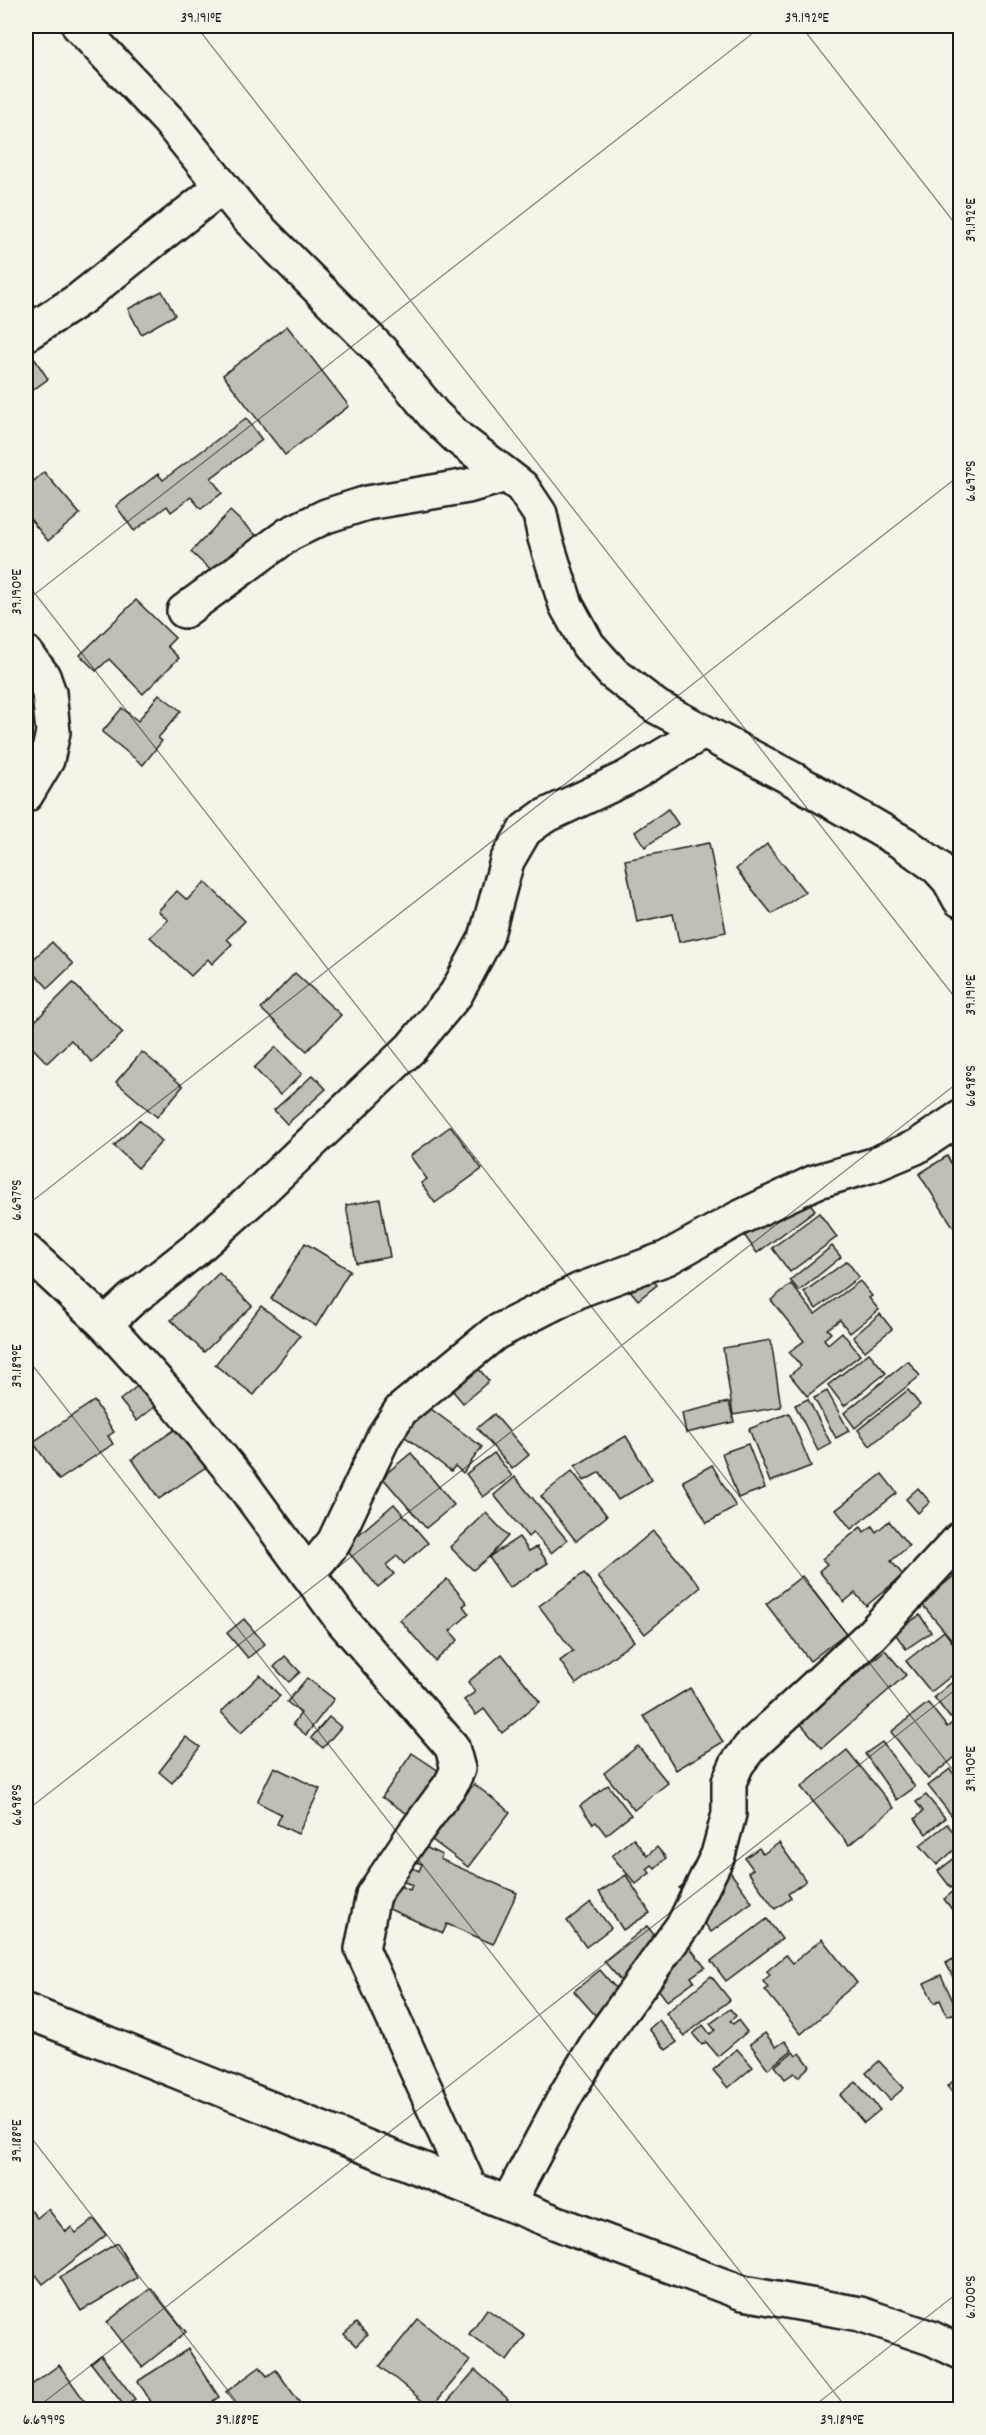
<svg xmlns="http://www.w3.org/2000/svg" width="986" height="2435" viewBox="0 0 986 2435" font-family="Dekko,sans-serif">
<style>
.building{fill:#c0beb5;stroke:#1c1c1c;stroke-width:1.5}
.lines{fill:none;stroke-linecap:round;stroke-linejoin:round}
.minor-casing{stroke:#1c1c1c;stroke-width:38}
.minor{stroke:#f7f3e8;stroke-width:33}
.ticks{fill:none;stroke:#1c1c1c;stroke-width:1.5;stroke-opacity:0.45}
.neatline{fill:none;stroke:#1c1c1c;stroke-width:2}
.ticks-label{font-size:15px;text-anchor:middle;fill:#1c1c1c}
</style>
<rect width="100%" height="100%" fill="#f7f3e8"/>
<filter id="ink" filterUnits="userSpaceOnUse"><feTurbulence type="fractalNoise" baseFrequency=".0167" numOctaves="2"/><feDisplacementMap in="SourceGraphic" scale="12" xChannelSelector="R" yChannelSelector="G"/><feConvolveMatrix kernelMatrix="1 2 1 2 8 2 1 2 1" color-interpolation-filters="sRGB"/></filter>
<g filter="url(#ink)">
<g class="building">
<path d="M 162,291 L 175,315 L 141,334 L 128,309 Z"/>
<path d="M 287,326 L 349,406 L 285,455 L 223,375 Z"/>
<path d="M 34,358 L 48,379 L 26,395 L 26,364 Z"/>
<path d="M 246,418 L 262,440 L 211,478 L 222,493 L 201,509 L 191,497 L 171,512 L 167,506 L 134,531 L 116,506 L 158,474 L 163,480 Z"/>
<path d="M 44,472 L 80,514 L 48,541 L 26,514 L 26,488 Z"/>
<path d="M 230,511 L 256,535 L 217,576 L 191,552 Z"/>
<path d="M 136,600 L 175,638 L 167,646 L 179,658 L 143,694 L 109,659 L 96,671 L 80,655 Z"/>
<path d="M 159,694 L 181,711 L 158,738 L 162,741 L 143,765 L 102,732 L 122,708 L 138,721 Z"/>
<path d="M 668,809 L 678,824 L 645,847 L 635,832 Z"/>
<path d="M 709,843 L 726,932 L 679,942 L 673,914 L 637,922 L 625,860 Z"/>
<path d="M 767,844 L 805,892 L 772,914 L 736,869 Z"/>
<path d="M 205,882 L 245,921 L 227,939 L 232,944 L 212,964 L 208,959 L 191,976 L 150,937 L 168,920 L 158,911 L 177,891 L 187,900 Z"/>
<path d="M 52,942 L 73,964 L 48,988 L 27,965 Z"/>
<path d="M 295,973 L 341,1015 L 307,1051 L 261,1009 Z"/>
<path d="M 73,983 L 123,1033 L 92,1062 L 71,1040 L 47,1063 L 26,1041 L 26,1030 Z"/>
<path d="M 276,1047 L 302,1074 L 280,1095 L 254,1068 Z"/>
<path d="M 142,1052 L 183,1086 L 157,1117 L 116,1082 Z"/>
<path d="M 313,1075 L 326,1089 L 287,1124 L 274,1110 Z"/>
<path d="M 139,1120 L 162,1141 L 138,1168 L 114,1146 Z"/>
<path d="M 451,1126 L 482,1169 L 435,1203 L 421,1183 L 427,1179 L 410,1156 Z"/>
<path d="M 947,1156 L 960,1178 L 960,1237 L 919,1174 Z"/>
<path d="M 797,1185 L 815,1210 L 757,1253 L 739,1228 Z"/>
<path d="M 380,1199 L 390,1257 L 356,1263 L 346,1205 Z"/>
<path d="M 819,1213 L 837,1237 L 790,1272 L 772,1248 Z"/>
<path d="M 305,1243 L 350,1270 L 316,1326 L 271,1299 Z"/>
<path d="M 832,1246 L 841,1257 L 799,1291 L 790,1280 Z"/>
<path d="M 847,1261 L 859,1277 L 816,1309 L 804,1292 Z"/>
<path d="M 643,1267 L 657,1285 L 638,1300 L 624,1283 Z"/>
<path d="M 219,1273 L 252,1306 L 204,1352 L 171,1320 Z"/>
<path d="M 860,1281 L 872,1296 L 869,1298 L 879,1310 L 850,1333 L 840,1320 L 827,1329 L 831,1333 L 824,1339 L 828,1344 L 842,1332 L 860,1355 L 807,1396 L 790,1375 L 801,1366 L 789,1352 L 804,1341 L 771,1300 L 791,1284 L 815,1314 Z"/>
<path d="M 261,1306 L 300,1336 L 254,1395 L 215,1365 Z"/>
<path d="M 880,1314 L 892,1329 L 865,1351 L 853,1337 Z"/>
<path d="M 771,1340 L 781,1407 L 733,1415 L 723,1348 Z"/>
<path d="M 869,1353 L 886,1373 L 844,1406 L 828,1385 Z"/>
<path d="M 472,1361 L 489,1381 L 463,1403 L 452,1390 L 446,1396 L 439,1389 Z"/>
<path d="M 908,1361 L 920,1376 L 855,1428 L 844,1413 Z"/>
<path d="M 141,1383 L 158,1404 L 137,1421 L 120,1400 Z"/>
<path d="M 908,1390 L 920,1405 L 870,1446 L 858,1430 Z"/>
<path d="M 827,1391 L 849,1431 L 836,1438 L 814,1398 Z"/>
<path d="M 808,1399 L 831,1444 L 818,1451 L 795,1405 Z"/>
<path d="M 94,1401 L 114,1432 L 108,1436 L 113,1444 L 59,1480 L 33,1442 Z"/>
<path d="M 729,1402 L 734,1422 L 686,1433 L 682,1413 Z"/>
<path d="M 423,1403 L 482,1447 L 463,1473 L 455,1466 L 451,1471 L 400,1433 Z"/>
<path d="M 789,1413 L 811,1466 L 770,1482 L 749,1429 Z"/>
<path d="M 494,1414 L 529,1455 L 512,1469 L 477,1428 Z"/>
<path d="M 189,1420 L 216,1460 L 159,1499 L 132,1459 Z"/>
<path d="M 626,1436 L 652,1480 L 618,1500 L 600,1472 L 584,1481 L 575,1466 Z"/>
<path d="M 748,1444 L 765,1488 L 738,1498 L 722,1453 Z"/>
<path d="M 411,1453 L 454,1505 L 426,1528 L 382,1477 Z"/>
<path d="M 494,1453 L 512,1476 L 483,1497 L 466,1474 Z"/>
<path d="M 712,1465 L 736,1507 L 707,1523 L 683,1481 Z"/>
<path d="M 572,1471 L 607,1516 L 576,1541 L 541,1496 Z"/>
<path d="M 882,1474 L 897,1493 L 851,1529 L 836,1510 Z"/>
<path d="M 515,1477 L 567,1540 L 551,1553 L 533,1532 L 528,1537 L 494,1495 Z"/>
<path d="M 918,1488 L 930,1502 L 918,1513 L 906,1499 Z"/>
<path d="M 394,1504 L 428,1543 L 404,1564 L 397,1556 L 386,1565 L 394,1574 L 378,1587 L 344,1547 Z"/>
<path d="M 486,1513 L 508,1536 L 489,1557 L 473,1570 L 450,1547 Z"/>
<path d="M 889,1521 L 909,1546 L 891,1561 L 903,1575 L 866,1606 L 855,1593 L 844,1602 L 819,1571 L 827,1564 L 822,1559 L 861,1527 L 864,1532 L 872,1526 L 876,1532 Z"/>
<path d="M 653,1531 L 701,1587 L 645,1634 L 598,1577 Z"/>
<path d="M 519,1537 L 529,1551 L 537,1547 L 548,1563 L 509,1588 L 489,1557 Z"/>
<path d="M 584,1573 L 634,1641 L 576,1684 L 560,1661 L 573,1651 L 539,1606 Z"/>
<path d="M 955,1575 L 960,1581 L 960,1643 L 957,1646 L 921,1603 Z"/>
<path d="M 802,1576 L 846,1633 L 810,1661 L 766,1604 Z"/>
<path d="M 447,1579 L 467,1603 L 463,1606 L 469,1614 L 450,1631 L 458,1640 L 435,1661 L 400,1620 Z"/>
<path d="M 920,1615 L 931,1632 L 906,1649 L 894,1632 Z"/>
<path d="M 244,1619 L 265,1644 L 248,1658 L 227,1633 Z"/>
<path d="M 944,1631 L 960,1652 L 960,1669 L 931,1692 L 906,1661 Z"/>
<path d="M 885,1650 L 906,1675 L 822,1748 L 800,1723 Z"/>
<path d="M 502,1654 L 540,1702 L 502,1733 L 484,1709 L 476,1715 L 464,1700 L 475,1692 L 468,1682 Z"/>
<path d="M 285,1656 L 300,1672 L 289,1682 L 274,1667 Z"/>
<path d="M 260,1675 L 280,1696 L 241,1733 L 221,1712 Z"/>
<path d="M 307,1678 L 334,1699 L 306,1735 L 293,1724 L 301,1713 L 287,1702 Z"/>
<path d="M 956,1679 L 960,1685 L 960,1710 L 950,1718 L 934,1697 Z"/>
<path d="M 690,1688 L 723,1742 L 676,1770 L 644,1716 Z"/>
<path d="M 928,1703 L 947,1727 L 960,1717 L 960,1757 L 959,1754 L 928,1779 L 891,1732 Z"/>
<path d="M 329,1717 L 341,1727 L 323,1748 L 311,1738 Z"/>
<path d="M 186,1737 L 200,1747 L 172,1783 L 159,1772 Z"/>
<path d="M 882,1742 L 915,1787 L 897,1800 L 865,1754 Z"/>
<path d="M 638,1746 L 668,1783 L 634,1810 L 604,1773 Z"/>
<path d="M 847,1750 L 894,1808 L 849,1845 L 801,1787 Z"/>
<path d="M 412,1753 L 445,1775 L 415,1819 L 382,1797 Z"/>
<path d="M 274,1767 L 320,1789 L 298,1834 L 277,1824 L 281,1814 L 257,1802 Z"/>
<path d="M 950,1769 L 960,1782 L 960,1826 L 928,1786 Z"/>
<path d="M 474,1784 L 510,1812 L 468,1867 L 431,1839 Z"/>
<path d="M 608,1785 L 631,1815 L 606,1835 L 596,1822 L 593,1824 L 580,1806 Z"/>
<path d="M 926,1795 L 945,1818 L 926,1834 L 915,1819 L 923,1811 L 916,1802 Z"/>
<path d="M 947,1824 L 960,1840 L 960,1845 L 937,1865 L 920,1845 Z"/>
<path d="M 633,1838 L 647,1856 L 657,1847 L 666,1858 L 655,1868 L 652,1865 L 647,1869 L 650,1873 L 636,1884 L 612,1856 Z"/>
<path d="M 779,1843 L 806,1881 L 788,1894 L 791,1898 L 775,1909 L 748,1872 L 753,1869 L 745,1858 L 759,1848 L 763,1854 Z"/>
<path d="M 423,1846 L 442,1855 L 440,1859 L 517,1893 L 493,1944 L 447,1924 L 443,1933 L 387,1908 L 397,1885 L 410,1890 L 412,1885 L 402,1881 L 409,1866 L 419,1871 L 422,1864 L 416,1862 Z"/>
<path d="M 960,1854 L 960,1881 L 951,1888 L 938,1871 Z"/>
<path d="M 720,1858 L 752,1902 L 711,1932 L 679,1888 Z"/>
<path d="M 626,1875 L 650,1913 L 623,1930 L 599,1892 Z"/>
<path d="M 960,1886 L 960,1920 L 944,1899 Z"/>
<path d="M 591,1902 L 611,1928 L 586,1947 L 567,1921 Z"/>
<path d="M 767,1919 L 782,1939 L 726,1981 L 711,1961 Z"/>
<path d="M 647,1926 L 662,1945 L 678,1932 L 705,1967 L 691,1977 L 694,1981 L 667,2001 L 645,1971 L 623,1983 L 604,1961 Z"/>
<path d="M 822,1939 L 857,1983 L 836,2000 L 828,2011 L 801,2034 L 765,1990 L 768,1988 L 763,1981 L 770,1975 L 767,1971 L 786,1955 L 793,1963 Z"/>
<path d="M 960,1955 L 960,1981 L 956,1983 L 946,1963 Z"/>
<path d="M 600,1970 L 620,1993 L 595,2015 L 574,1991 Z"/>
<path d="M 941,1975 L 958,2012 L 947,2016 L 940,2000 L 934,2003 L 924,1983 Z"/>
<path d="M 711,1976 L 730,2000 L 684,2036 L 666,2013 Z"/>
<path d="M 730,2009 L 736,2016 L 730,2021 L 733,2024 L 738,2020 L 747,2032 L 718,2056 L 706,2042 L 702,2045 L 693,2034 L 703,2025 L 710,2034 L 715,2030 L 710,2024 Z"/>
<path d="M 659,2020 L 677,2042 L 666,2050 L 649,2029 Z"/>
<path d="M 765,2033 L 776,2047 L 785,2041 L 792,2050 L 768,2069 L 750,2044 Z"/>
<path d="M 737,2049 L 753,2067 L 728,2088 L 713,2070 Z"/>
<path d="M 793,2052 L 796,2056 L 800,2053 L 810,2066 L 798,2077 L 794,2073 L 785,2079 L 775,2066 Z"/>
<path d="M 879,2061 L 904,2088 L 890,2100 L 866,2073 Z"/>
<path d="M 958,2077 L 960,2080 L 960,2102 L 947,2086 Z"/>
<path d="M 856,2082 L 880,2110 L 864,2123 L 840,2095 Z"/>
<path d="M 26,2204 L 37,2218 L 48,2209 L 66,2232 L 71,2227 L 76,2233 L 94,2219 L 106,2235 L 43,2284 L 26,2262 Z"/>
<path d="M 117,2243 L 137,2278 L 81,2311 L 60,2277 Z"/>
<path d="M 151,2288 L 186,2332 L 142,2367 L 107,2322 Z"/>
<path d="M 487,2309 L 525,2336 L 507,2361 L 469,2334 Z"/>
<path d="M 418,2319 L 470,2361 L 431,2408 L 380,2366 Z"/>
<path d="M 356,2323 L 367,2335 L 356,2346 L 344,2334 Z"/>
<path d="M 188,2349 L 219,2397 L 213,2401 L 219,2410 L 156,2410 L 138,2381 Z"/>
<path d="M 101,2355 L 135,2399 L 125,2407 L 91,2363 Z"/>
<path d="M 59,2365 L 91,2410 L 26,2410 L 26,2389 Z"/>
<path d="M 260,2367 L 267,2376 L 276,2370 L 305,2410 L 239,2410 L 226,2392 Z"/>
<path d="M 475,2370 L 508,2399 L 498,2410 L 440,2410 Z"/>
</g>
<g class="lines">
<defs>
<g id="minor">
<path d="M 79,26 L 169,121 L 246,216 L 381,351 L 434,415 L 458,438 L 522,487 L 540,514 L 545,538 L 566,605 L 588,645 L 613,673 L 657,707 L 791,778 L 905,844 L 937,867 L 949,880 L 960,900"/>
<path d="M 26,334 L 80,299 L 221,187"/>
<path d="M 184,611 L 289,534 L 326,516 L 367,503 L 468,486 L 506,475"/>
<path d="M 26,653 L 43,676 L 49,693 L 53,732 L 47,760 L 26,795"/>
<path d="M 26,1251 L 105,1324 L 176,1403 L 240,1481 L 341,1619 L 452,1747 L 458,1769 L 451,1784 L 414,1834 L 373,1895 L 362,1949 L 470,2188"/>
<path d="M 105,1324 L 131,1300 L 196,1249 L 251,1200 L 411,1048 L 456,994 L 486,938 L 507,861 L 525,830 L 543,817 L 626,778 L 703,732"/>
<path d="M 308,1574 L 334,1542 L 384,1436 L 401,1410 L 495,1333 L 580,1290 L 667,1258 L 737,1219 L 815,1182 L 873,1165 L 916,1147 L 960,1118"/>
<path d="M 26,2011 L 572,2229 L 743,2293 L 860,2314 L 931,2338 L 960,2352"/>
<path d="M 508,2203 L 567,2093 L 595,2047 L 684,1924 L 718,1855 L 729,1814 L 729,1782 L 737,1764 L 750,1747 L 871,1635 L 960,1539"/>
</g>
</defs>
<use href="#minor" class="minor-casing"/>
<use href="#minor" class="minor"/>
</g>
</g>
<path class="ticks" d="M 196,26 L 960,1004M 801,26 L 960,230M 26,582 L 960,1779M 26,601 L 762,26M 26,1206 L 960,475M 26,1357 L 848,2410M 26,1811 L 960,1081M 26,2131 L 243,2410M 34,2410 L 960,1686M 809,2410 L 960,2291"/>
<rect width="986" height="2435" fill="none" stroke="#f7f3e8" stroke-width="66"/>
<rect x="33" y="33" width="920" height="2369" class="neatline"/>
<g class="ticks-label">
<text x="201" y="22">39.191°E</text>
<text x="807" y="22">39.192°E</text>
<text transform="translate(970 220) rotate(-90)" y="5">39.192°E</text>
<text transform="translate(970 481) rotate(-90)" y="5">6.697°S</text>
<text transform="translate(16 592) rotate(-90)" y="5">39.190°E</text>
<text transform="translate(970 995) rotate(-90)" y="5">39.191°E</text>
<text transform="translate(970 1086) rotate(-90)" y="5">6.698°S</text>
<text transform="translate(16 1200) rotate(-90)" y="5">6.697°S</text>
<text transform="translate(16 1366) rotate(-90)" y="5">39.189°E</text>
<text transform="translate(970 1769) rotate(-90)" y="5">39.190°E</text>
<text transform="translate(16 1805) rotate(-90)" y="5">6.698°S</text>
<text transform="translate(16 2141) rotate(-90)" y="5">39.188°E</text>
<text transform="translate(970 2297) rotate(-90)" y="5">6.700°S</text>
<text x="44" y="2424">6.699°S</text>
<text x="237" y="2424">39.188°E</text>
<text x="842" y="2424">39.189°E</text>
</g>
</svg>
